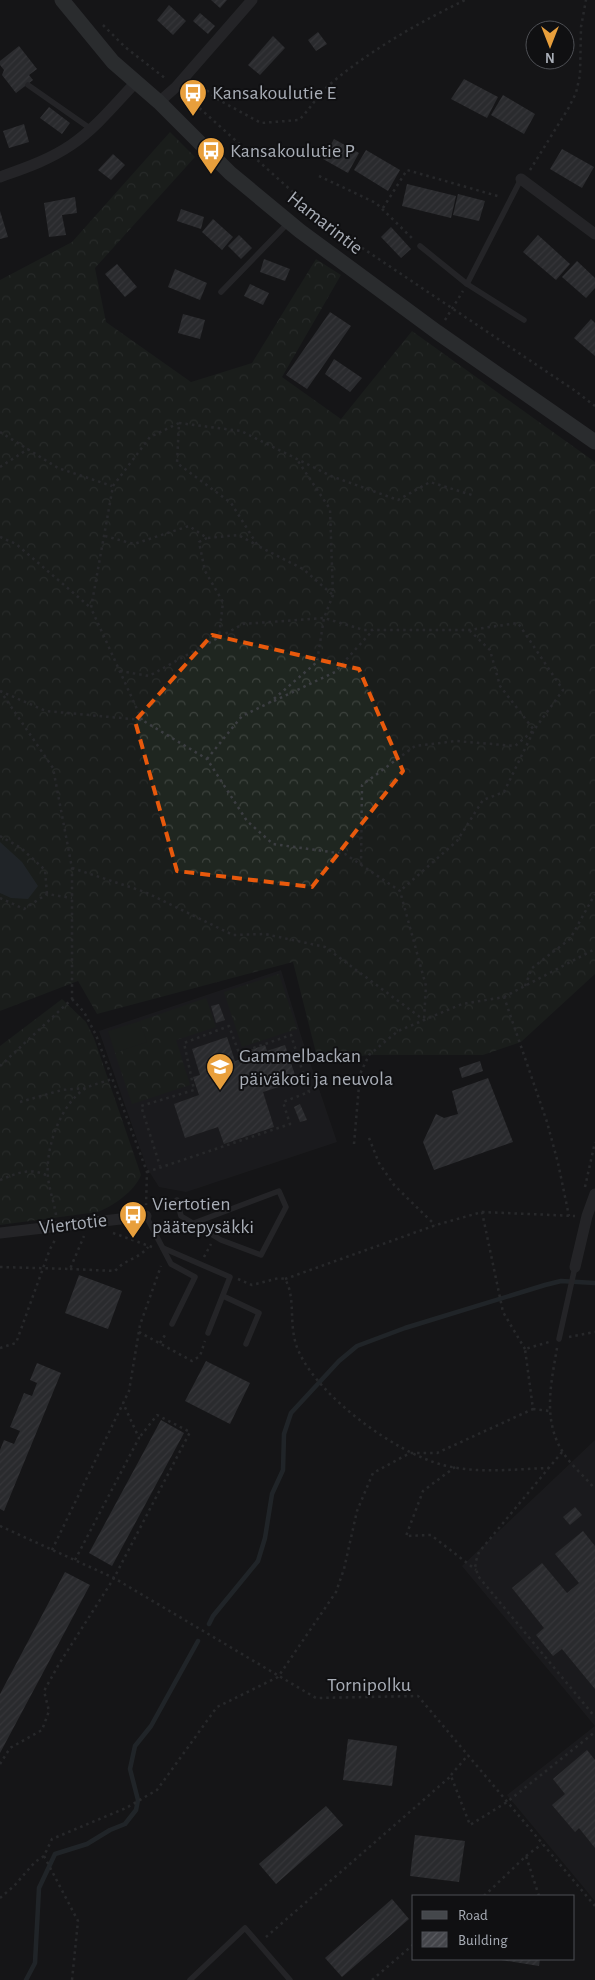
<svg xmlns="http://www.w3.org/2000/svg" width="595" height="1980" viewBox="0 0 595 1980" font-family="'Alegreya Sans',sans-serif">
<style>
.built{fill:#212124}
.grass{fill:#1f2620}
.forest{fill:url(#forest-crowns)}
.water{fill:#2e373c}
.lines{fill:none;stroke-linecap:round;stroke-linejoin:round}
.stream{stroke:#2e373c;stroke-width:4.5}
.building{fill:url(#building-hatch)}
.path{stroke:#3c3e42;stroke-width:2.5;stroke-dasharray:2.5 4;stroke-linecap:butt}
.lane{stroke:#36373b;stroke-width:5.5}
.street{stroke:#36373b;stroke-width:11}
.secondary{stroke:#44474b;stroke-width:15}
.marked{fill:none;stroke:#e8590c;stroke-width:4;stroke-dasharray:10 6;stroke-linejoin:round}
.labels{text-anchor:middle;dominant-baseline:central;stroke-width:4;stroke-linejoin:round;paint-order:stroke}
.poi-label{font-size:20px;fill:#a8adb6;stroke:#101012;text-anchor:start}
.street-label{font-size:20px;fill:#a8adb6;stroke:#101012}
</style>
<defs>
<pattern id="forest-crowns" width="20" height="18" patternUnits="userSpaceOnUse" patternTransform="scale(1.25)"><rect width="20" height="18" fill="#1f2620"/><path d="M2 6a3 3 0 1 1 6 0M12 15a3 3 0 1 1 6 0" fill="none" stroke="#3d433e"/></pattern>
<pattern id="building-hatch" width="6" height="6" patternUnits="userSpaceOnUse" patternTransform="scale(1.25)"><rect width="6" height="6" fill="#44454a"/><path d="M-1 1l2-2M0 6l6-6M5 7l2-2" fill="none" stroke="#5c5d62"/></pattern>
</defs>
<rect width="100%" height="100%" fill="#151517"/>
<g class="built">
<path d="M 281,970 L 302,1039 L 337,1142 L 186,1192 L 159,1187 L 147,1168 L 99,1031 Z"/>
<path d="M 595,1440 L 595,1901 L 507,1795 L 595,1726 L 462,1566 Z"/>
</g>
<path class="grass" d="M 140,1021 L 147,1042 L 115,1053 L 108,1031 Z"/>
<g class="forest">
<path d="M 170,132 L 195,157 L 95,268 L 106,322 L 191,382 L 252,363 L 316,259 L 341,275 L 282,377 L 341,419 L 412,331 L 595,462 L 595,974 L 521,1042 L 483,1055 L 369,1055 L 318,1061 L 293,962 L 97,1014 L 78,981 L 0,1011 L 0,280 L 72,242 Z"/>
<path d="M 279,974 L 297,1029 L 242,1047 L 224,992 Z"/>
<path d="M 206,998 L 216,1027 L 176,1040 L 190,1085 L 132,1104 L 115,1053 L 147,1042 L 140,1021 Z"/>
<path d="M 62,999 L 86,1022 L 94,1038 L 141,1175 C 135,1191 113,1206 98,1212 L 0,1225 L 0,1046 Z"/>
</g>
<path class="water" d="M 0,842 L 22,862 L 38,886 L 28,899 L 11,898 L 0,893 Z"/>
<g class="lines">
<g class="stream">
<path d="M 209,1624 L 213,1616 L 258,1561 L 265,1538 L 272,1494 L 283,1470 L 284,1434 L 291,1413 L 339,1361 L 357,1346 L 405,1328 L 545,1285 L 561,1281 L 595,1283"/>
<path d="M 26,1980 L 35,1963 L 39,1888 L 55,1854 L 87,1844 L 110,1830 L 125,1824 L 136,1810 L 138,1800 L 130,1769 L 135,1746 L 151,1726 L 198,1641"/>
</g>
</g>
<g class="building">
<path d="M 211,0 L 227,0 L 220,8 Z"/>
<path d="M 169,5 L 186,21 L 173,35 L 157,20 Z"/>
<path d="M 200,13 L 215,26 L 208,34 L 193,21 Z"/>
<path d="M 318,32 L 327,44 L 316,51 L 308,40 Z"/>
<path d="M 273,36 L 285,48 L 260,75 L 248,65 Z"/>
<path d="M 19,46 L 37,69 L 29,75 L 33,80 L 16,93 L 2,75 L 4,70 L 0,65 L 0,61 Z"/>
<path d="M 464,79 L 498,97 L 487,118 L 451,99 Z"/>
<path d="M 503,95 L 535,114 L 524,134 L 491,115 Z"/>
<path d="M 49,107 L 70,123 L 62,134 L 40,118 Z"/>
<path d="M 24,124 L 29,142 L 9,148 L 3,131 Z"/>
<path d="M 334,139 L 359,153 L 348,173 L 323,159 Z"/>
<path d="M 562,149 L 594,167 L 582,188 L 550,169 Z"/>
<path d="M 366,150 L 400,170 L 388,191 L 354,170 Z"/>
<path d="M 113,154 L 125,165 L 111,180 L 98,170 Z"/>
<path d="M 407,184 L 456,196 L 451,218 L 402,206 Z"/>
<path d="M 458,194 L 485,201 L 479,221 L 453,215 Z"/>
<path d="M 75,197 L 77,213 L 62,215 L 66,235 L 49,237 L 44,203 Z"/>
<path d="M 181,209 L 204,217 L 201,229 L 177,221 Z"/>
<path d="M 0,211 L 8,237 L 0,239 Z"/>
<path d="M 213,219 L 233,237 L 222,250 L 202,232 Z"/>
<path d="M 391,227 L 411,249 L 401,258 L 381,237 Z"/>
<path d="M 239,235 L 252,248 L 241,259 L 228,246 Z"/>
<path d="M 538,235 L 570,264 L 556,280 L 523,252 Z"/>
<path d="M 264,259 L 290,269 L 285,281 L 260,272 Z"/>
<path d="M 577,261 L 595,278 L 595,288 L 586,298 L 562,277 Z"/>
<path d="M 117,264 L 137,287 L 125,297 L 105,274 Z"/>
<path d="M 175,269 L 207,283 L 200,300 L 168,287 Z"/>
<path d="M 250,284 L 269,293 L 263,305 L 244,296 Z"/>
<path d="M 330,312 L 351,326 L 307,389 L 286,375 Z"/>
<path d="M 183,314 L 205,320 L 200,339 L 178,333 Z"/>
<path d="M 591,319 L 595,323 L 595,356 L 574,338 Z"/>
<path d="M 334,359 L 362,378 L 350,392 L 325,374 Z"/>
<path d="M 219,1004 L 225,1020 L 216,1023 L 211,1006 Z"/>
<path d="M 227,1037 L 235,1061 L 251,1056 L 250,1050 L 265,1045 L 267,1051 L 285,1045 L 297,1081 L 263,1092 L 274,1127 L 224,1144 L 218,1127 L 185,1138 L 174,1104 L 199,1095 L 193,1077 L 200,1075 L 192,1049 Z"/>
<path d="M 480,1061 L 483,1071 L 462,1078 L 459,1068 Z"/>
<path d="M 488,1078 L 513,1142 L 434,1170 L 423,1142 L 436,1114 L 444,1118 L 458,1114 L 452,1091 Z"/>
<path d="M 300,1104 L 307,1120 L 300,1122 L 294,1107 Z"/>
<path d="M 79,1275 L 122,1291 L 108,1329 L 65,1313 Z"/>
<path d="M 206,1361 L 250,1383 L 230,1424 L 185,1401 Z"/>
<path d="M 37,1363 L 61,1373 L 4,1511 L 0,1509 L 0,1450 L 4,1440 L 14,1444 L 20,1431 L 10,1427 L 24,1393 L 32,1396 L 37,1383 L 30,1380 Z"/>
<path d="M 161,1420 L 184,1433 L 112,1566 L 89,1553 Z"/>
<path d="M 575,1507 L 582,1515 L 570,1525 L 563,1517 Z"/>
<path d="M 583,1531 L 595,1546 L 595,1689 L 562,1649 L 553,1656 L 536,1635 L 544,1628 L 512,1588 L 542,1563 L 567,1593 L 579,1583 L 555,1554 Z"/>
<path d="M 65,1572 L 90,1585 L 0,1753 L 0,1694 Z"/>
<path d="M 348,1739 L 397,1746 L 392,1786 L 343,1780 Z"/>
<path d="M 587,1750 L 595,1760 L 595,1848 L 579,1828 L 575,1832 L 552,1805 L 565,1794 L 553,1779 Z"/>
<path d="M 326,1806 L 343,1825 L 276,1884 L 259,1864 Z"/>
<path d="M 415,1835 L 465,1841 L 459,1882 L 410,1876 Z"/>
<path d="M 392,1899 L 409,1919 L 342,1977 L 325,1958 Z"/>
<path d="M 495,1959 L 540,1959 L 539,1966 Z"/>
</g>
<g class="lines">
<g class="path">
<path d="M 103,25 L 125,47 L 166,79"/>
<path d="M 197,82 L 217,99 L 261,123 L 299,120 C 310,109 317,96 329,85 C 369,51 418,23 465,0"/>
<path d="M 185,95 L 334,229 L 574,390 L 595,406"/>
<path d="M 530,170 L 568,109 L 576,93 L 580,75 L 581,27 L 586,0"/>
<path d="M 319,176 L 376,203 L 414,240"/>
<path d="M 383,208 L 407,170 L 501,197"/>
<path d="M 445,320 L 463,291"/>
<path d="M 179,423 L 241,431 L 331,476 L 398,500 L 430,482 L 475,496"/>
<path d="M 0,432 L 58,468 L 112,486"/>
<path d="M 0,467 L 28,449"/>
<path d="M 105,536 L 134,544 L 189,526 L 207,538 L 238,535 L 257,545"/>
<path d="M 0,537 L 16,544 L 91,608"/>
<path d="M 207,538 L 199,542 L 205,571 L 223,602 L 219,637"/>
<path d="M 120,671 L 149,676 L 243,624 L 324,618 L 364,630 L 469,630 L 518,623 L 563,690 L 534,730 L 504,792 L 483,800 L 457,841 L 400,891"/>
<path d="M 0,691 L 46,711 L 142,720 L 207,759 L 247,821 L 273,844 L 345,854 L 400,891 L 426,986 L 424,1020"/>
<path d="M 274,701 L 335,672 L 373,630"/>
<path d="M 269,703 L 317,662 L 324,618 L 333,595 L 330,509 L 298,461"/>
<path d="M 142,720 L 91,608 L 113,486 L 150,437 L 179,423 L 177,463 L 231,503 L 258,546 L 303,569 L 333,595"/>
<path d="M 207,759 L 242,716 L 269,703"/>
<path d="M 0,836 L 21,848 L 45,870 L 47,894"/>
<path d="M 361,865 L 362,785 L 415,746 L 456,741 L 515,746 L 534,730 L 500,686 L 490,650 L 470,631"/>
<path d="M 72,868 L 145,892 L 233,935 L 265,934 L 325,947 L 424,1020"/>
<path d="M 0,898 L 24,909 L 47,894 L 72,898"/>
<path d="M 525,986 L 532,968 L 570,939 L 595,894"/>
<path d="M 504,997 L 595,949"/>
<path d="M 72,999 L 84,1012 L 96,1035 L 147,1172 L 146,1205"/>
<path d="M 0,1066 L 72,999 L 72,868 L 53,768 L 1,692"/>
<path d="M 20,1102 L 62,1090 L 85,1088"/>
<path d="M 369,1138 L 379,1163 L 394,1185 L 435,1225"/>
<path d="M 354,1144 L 360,1074 L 369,1055 L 398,1031 L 462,1004 L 504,997 L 547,1122 L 558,1163 L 569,1216"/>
<path d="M 147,1172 L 290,1124 L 283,1102 L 309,1092 L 291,1035 L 239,1053 L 229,1026 L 184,1043 L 194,1090 L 141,1106 L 160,1166"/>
<path d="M 0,1180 C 17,1173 31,1167 48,1176"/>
<path d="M 585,1187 L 595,1142"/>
<path d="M 482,1212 L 575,1216"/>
<path d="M 56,1215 C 54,1202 49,1189 48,1177 C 45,1148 61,1103 86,1088 C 94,1084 104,1082 112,1079"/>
<path d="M 113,1233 L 152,1247"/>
<path d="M 204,1257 L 211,1244"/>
<path d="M 0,1267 L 70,1269 L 84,1236"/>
<path d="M 70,1269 L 115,1271 C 125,1259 139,1259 148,1247"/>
<path d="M 238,1279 L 252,1285 L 279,1278 L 285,1279 C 297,1299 287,1327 299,1352 C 319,1397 396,1453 443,1465 C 477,1474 515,1469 549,1468"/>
<path d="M 285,1279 L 436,1225 L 482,1212 L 503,1312 L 525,1349"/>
<path d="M 139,1332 L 192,1361 L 200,1356 L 205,1341"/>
<path d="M 569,1337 L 595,1332"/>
<path d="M 160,1343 L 167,1332"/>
<path d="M 0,1348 L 16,1343 L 50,1249 L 55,1240"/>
<path d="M 557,1348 C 551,1384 542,1421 564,1454 C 572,1466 585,1477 595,1489"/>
<path d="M 533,1409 L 549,1411"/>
<path d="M 562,1452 L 479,1552 L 475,1564 L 478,1576 L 595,1717"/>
<path d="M 455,1467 L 423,1491 L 406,1536 L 431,1535 L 476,1570"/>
<path d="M 0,1526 L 114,1578 L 316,1698 L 418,1696 L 595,1906"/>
<path d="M 52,1550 L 129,1391 L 140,1325 L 161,1266"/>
<path d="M 75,1560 L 139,1438 L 123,1403"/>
<path d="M 0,1764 L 10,1748 L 42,1730 L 49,1711 L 44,1691 L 59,1664 L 114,1578 L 190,1432 L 157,1415 L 139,1438"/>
<path d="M 451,1775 L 468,1755"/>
<path d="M 44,1856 L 78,1921 L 72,1980"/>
<path d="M 526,1856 L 542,1844"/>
<path d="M 484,1896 L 526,1856 L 539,1896"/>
<path d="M 0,1898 L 14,1886 L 35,1862 L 44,1856 L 52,1839 L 126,1808 L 157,1790 L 217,1707 L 278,1677 L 336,1592 L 344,1569 L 357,1511 L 373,1473 L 410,1453 L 437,1453 L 533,1409 L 525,1349 L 549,1342"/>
<path d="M 266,1937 L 451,1776 L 470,1825 L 507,1802 L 595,1732"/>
<path d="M 372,1980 L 414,1944"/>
</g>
<g class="lane">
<path d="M 28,85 L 91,129"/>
<path d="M 420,246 L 467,284 L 524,320"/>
<path d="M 467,284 L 521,179"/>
<path d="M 221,292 L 289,222"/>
<path d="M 177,1200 L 181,1216 L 221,1240 L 261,1255 L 286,1207 L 279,1191 L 194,1223"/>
<path d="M 146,1216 L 171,1264 L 195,1277 L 172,1324"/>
<path d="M 163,1248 L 230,1277 L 208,1333"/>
<path d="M 223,1296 L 259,1313 L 246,1344"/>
<path d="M 559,1339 L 575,1267"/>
<path d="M 190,1980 L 245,1928 L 290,1980"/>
</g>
<g class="street">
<path d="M 159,102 L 176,87 L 252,0"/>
<path d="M 0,177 C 25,168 49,160 71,145 C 96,128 116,103 136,82"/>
<path d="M 521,179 L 595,234"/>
<path d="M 0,1233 L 146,1216"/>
<path d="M 575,1267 L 587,1216 L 595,1194"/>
</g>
<path class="secondary" d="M 62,0 L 113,62 L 159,102 L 230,173 L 300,231 L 437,332 L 595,442"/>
</g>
<path d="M0 0H595V1980H0ZM 212,635 L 359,669 L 403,771 L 312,887 L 177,871 L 135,721 Z" fill="#151517" fill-opacity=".55" fill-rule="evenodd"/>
<path class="marked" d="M 212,635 L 359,669 L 403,771 L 312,887 L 177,871 L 135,721 Z"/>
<defs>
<symbol id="bus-pin" viewBox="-11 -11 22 30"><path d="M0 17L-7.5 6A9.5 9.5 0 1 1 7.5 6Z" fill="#e89f3c" stroke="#101012"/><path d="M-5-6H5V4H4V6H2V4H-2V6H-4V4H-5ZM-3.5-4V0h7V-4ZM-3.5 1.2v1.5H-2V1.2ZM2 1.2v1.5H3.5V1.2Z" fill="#fff"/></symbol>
<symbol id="school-pin" viewBox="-11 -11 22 30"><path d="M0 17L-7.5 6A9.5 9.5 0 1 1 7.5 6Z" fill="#e89f3c" stroke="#101012"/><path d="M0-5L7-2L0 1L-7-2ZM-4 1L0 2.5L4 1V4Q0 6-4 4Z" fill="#fff"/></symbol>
</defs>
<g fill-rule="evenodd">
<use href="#bus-pin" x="177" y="77" width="32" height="43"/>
<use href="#bus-pin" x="195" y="135" width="32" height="43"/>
<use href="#school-pin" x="204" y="1051" width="32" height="43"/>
<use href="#bus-pin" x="117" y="1199" width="32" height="43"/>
</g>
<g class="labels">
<g class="poi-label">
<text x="212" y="93">Kansakoulutie E</text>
<text x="230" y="151">Kansakoulutie P</text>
<text x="239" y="1056">Gammelbackan<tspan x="239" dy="23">päiväkoti ja neuvola</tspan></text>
<text x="152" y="1204">Viertotien<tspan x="152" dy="23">päätepysäkki</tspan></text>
</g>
<g class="street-label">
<text transform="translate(325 223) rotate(38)">Hamarintie</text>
<text transform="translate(73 1224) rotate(-7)">Viertotie</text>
<text x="369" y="1685">Tornipolku</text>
</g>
</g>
<rect x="412" y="1895" width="162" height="65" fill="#101012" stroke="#4d4f54"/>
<rect x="422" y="1911" width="25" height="8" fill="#44474b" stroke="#4d4f54"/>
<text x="458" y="1920" font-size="15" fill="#a8adb6">Road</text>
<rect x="422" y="1932" width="25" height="15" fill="url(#building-hatch)" stroke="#4d4f54"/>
<text x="458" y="1945" font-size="15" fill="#a8adb6">Building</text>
<g transform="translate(550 45) rotate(180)"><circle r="24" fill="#101012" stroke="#4d4f54"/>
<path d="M0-4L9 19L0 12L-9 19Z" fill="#e89f3c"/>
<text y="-8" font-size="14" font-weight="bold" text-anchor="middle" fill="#a8adb6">N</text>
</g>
</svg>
